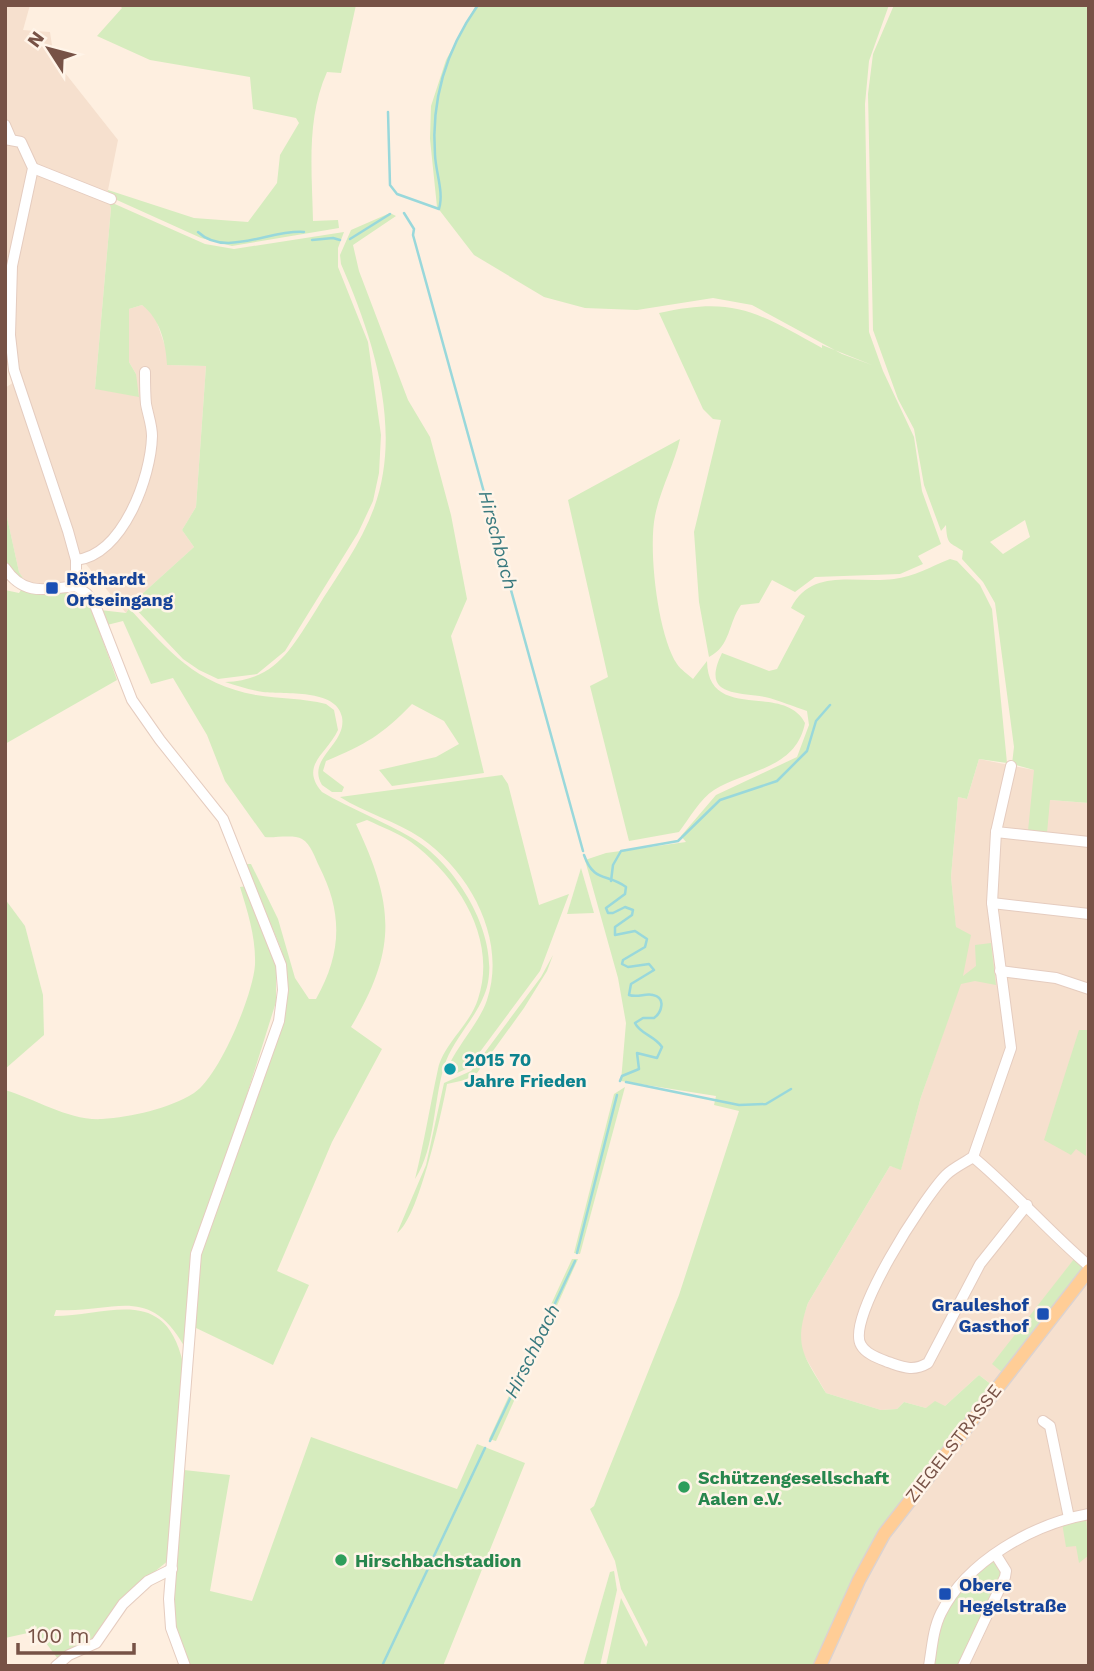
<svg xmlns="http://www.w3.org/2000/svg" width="1094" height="1671" viewBox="0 0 1094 1671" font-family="'Work Sans',sans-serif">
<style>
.residential{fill:#f6e0ce}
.green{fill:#d6ecbe;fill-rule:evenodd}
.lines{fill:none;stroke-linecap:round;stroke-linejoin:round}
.stream{stroke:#99d8db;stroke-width:2.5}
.minor-casing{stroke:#e5ccbf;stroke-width:12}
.major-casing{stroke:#dcd2cf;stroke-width:15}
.minor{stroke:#fff;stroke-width:10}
.major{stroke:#ffcd96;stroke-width:12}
.transit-dot{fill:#1a4fb4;stroke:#fff4e8;stroke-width:2.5}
.culture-dot{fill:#0f9aa8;stroke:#fff4e8;stroke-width:2.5}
.leisure-dot{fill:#2e9e5b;stroke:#fff4e8;stroke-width:2.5}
.labels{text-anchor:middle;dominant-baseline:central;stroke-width:5;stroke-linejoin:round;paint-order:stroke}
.transit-label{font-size:18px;font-weight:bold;fill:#164399;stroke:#fff4e8;text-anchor:start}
.culture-label{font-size:18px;font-weight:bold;fill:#0d838f;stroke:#fff4e8;text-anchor:start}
.street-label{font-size:18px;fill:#775246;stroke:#fff4e8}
.leisure-label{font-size:18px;font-weight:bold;fill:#27864d;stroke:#fff4e8;text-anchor:start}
.water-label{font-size:19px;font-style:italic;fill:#38797e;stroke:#fff4e8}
</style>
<rect width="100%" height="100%" fill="#feefe0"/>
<g class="residential">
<path d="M 5,5 L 30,5 L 23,30 L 50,32 L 54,59 L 118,140 L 108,190 L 111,208 L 95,389 L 136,374 L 129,362 L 129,309 L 142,305 L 154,314 L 166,349 L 168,365 L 206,366 L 196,507 L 182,530 L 194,547 L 131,604 L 126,613 L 85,563 L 73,562 L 74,584 L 33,585 L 23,578 L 19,572 L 5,508 L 5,388 L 14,382 L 9,365 L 5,366 Z"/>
<path d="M 979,759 L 1034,770 L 1050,800 L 1089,803 L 1089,1666 L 826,1666 L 861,1588 L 897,1524 L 999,1390 L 979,1375 L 945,1406 L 926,1408 L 904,1402 L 897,1409 L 881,1410 L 826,1393 L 800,1348 L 800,1326 L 808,1303 L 890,1166 L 901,1169 L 921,1097 L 961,981 L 951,877 L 958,797 L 967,799 Z"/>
</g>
<g class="green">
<path d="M 119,5 L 356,5 L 341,73 L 327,72 C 306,119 312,171 313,221 L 338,220 L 339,228 L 232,246 L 201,238 L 108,196 L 108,190 L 194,218 L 248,222 L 277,183 L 280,155 L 299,123 L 296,118 L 253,109 L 250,77 L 150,60 L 97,36 L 122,8 Z"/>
<path d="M 476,5 L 889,5 L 869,61 L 865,104 L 869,332 L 883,371 L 914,437 L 922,491 L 941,544 L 918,556 L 923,564 L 900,574 L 815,577 L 795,592 L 772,580 L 759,603 L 741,605 C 728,623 731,646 709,657 L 699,602 L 694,532 L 721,420 L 713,419 L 703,409 L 659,313 C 735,296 756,312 822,348 L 822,345 L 872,365 L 842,354 L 752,305 L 713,298 L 637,310 L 585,308 L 544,297 L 474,255 L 437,207 L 430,139 L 431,106 L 446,60 Z"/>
<path d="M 894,5 L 1089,5 L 1089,803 L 1050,800 L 1047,833 L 1028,831 L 1034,770 L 1012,764 L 1014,747 L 995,603 L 983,582 L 962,559 L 963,551 C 950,542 947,546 946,525 L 941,531 L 924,485 L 914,429 L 898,399 L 873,330 L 868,94 L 873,54 ZM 1025,520 L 1030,537 L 1003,554 L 990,542 Z"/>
<path d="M 108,201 L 205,244 L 234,249 L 344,232 L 338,248 L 338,267 L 368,342 L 381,435 L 379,473 L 373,501 L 358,533 L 285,651 L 257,674 L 218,679 L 199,670 L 183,659 L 131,604 L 194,547 L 182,530 L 196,507 L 206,366 L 167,365 C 166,343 160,319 142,305 L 129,309 L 129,362 L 136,374 L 139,397 L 95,389 L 111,208 Z"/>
<path d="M 390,213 L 396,216 L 353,245 L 359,271 L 408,400 L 430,437 L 451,515 L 467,599 L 451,636 L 484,773 L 392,786 L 379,770 L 436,757 L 459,744 L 444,721 L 412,704 C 381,736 366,744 326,761 L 323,771 L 344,787 L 342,792 L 332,792 L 322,785 C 306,758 347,745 342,717 C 336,688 285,695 263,692 C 250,690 238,686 225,682 C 276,680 291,649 316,610 C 336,577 361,544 374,508 C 403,429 373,337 341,264 L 340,255 L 351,230 Z"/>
<path d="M 680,439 C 674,465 660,490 655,516 C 648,550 658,636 677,664 C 681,670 688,674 693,679 L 707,661 C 708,723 784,682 805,723 C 796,769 749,769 714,790 C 700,799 689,819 679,832 L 629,841 L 590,686 L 608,677 L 568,500 Z"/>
<path d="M 5,508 L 19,572 L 23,578 L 17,577 L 5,561 Z"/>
<path d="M 950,559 L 957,561 L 980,585 L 992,609 L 1007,763 L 979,759 L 967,799 L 958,797 L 951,877 L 956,927 L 971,935 L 963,976 L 976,966 L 975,945 L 991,943 L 996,985 L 975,981 L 961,984 L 921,1097 L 901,1170 L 890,1166 L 808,1303 C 793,1347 804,1355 826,1393 L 881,1410 L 897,1409 L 904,1402 L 926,1408 L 935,1401 L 945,1406 L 979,1375 L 992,1385 L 899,1506 L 815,1666 L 606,1666 L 621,1598 L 646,1647 L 648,1642 L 621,1589 L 615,1561 L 590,1509 L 594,1506 L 679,1295 L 739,1111 L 714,1105 L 716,1096 L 621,1081 L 626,1023 L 618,978 L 585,860 L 606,853 L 686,842 L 681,836 L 716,795 L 797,757 L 809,725 L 807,711 C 794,707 779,700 765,697 C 735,692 701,696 722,653 L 769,671 L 777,669 L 805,616 L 791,608 C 812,567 855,584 894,579 C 913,577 932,566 950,559 Z"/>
<path d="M 5,590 L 19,593 L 21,590 C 50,600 69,581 89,602 L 117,680 L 5,744 Z"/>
<path d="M 129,608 C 169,651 195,684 256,695 C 279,699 303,698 326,704 L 334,710 L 338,730 C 327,754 299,765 322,792 C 351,809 383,821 412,838 C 456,864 500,935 487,987 C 479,1015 457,1034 446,1061 C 433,1096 436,1148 415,1179 C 424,1143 430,1106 438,1069 C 444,1043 470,1025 478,999 C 498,939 458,877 411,842 C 398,833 382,827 367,820 L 356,824 C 394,905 398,948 351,1027 L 382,1049 L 332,1142 L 277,1271 L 309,1285 L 273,1365 L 194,1327 L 200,1260 L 207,1231 L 273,1053 L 288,984 L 281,949 L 246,864 L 251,864 L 278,919 L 295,978 L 309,999 L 316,999 C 342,953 343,913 319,866 C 315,858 311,844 302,839 C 294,834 275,838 265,837 L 225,781 L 207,735 L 173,678 L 151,684 L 123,621 L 107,625 L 100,610 L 126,613 Z"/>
<path d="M 502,775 L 508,784 L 539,905 L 569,894 L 540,971 L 468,1068 L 453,1075 L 448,1073 L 449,1065 C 460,1042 479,1023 487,1000 C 507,940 471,873 421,838 C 396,821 365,813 340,797 Z"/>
<path d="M 581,868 L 594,913 L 567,914 Z"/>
<path d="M 247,886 L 276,966 L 276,1002 L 196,1257 L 184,1346 C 148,1283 113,1314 56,1310 L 54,1316 C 109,1316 165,1284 183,1363 L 169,1560 L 153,1573 L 98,1635 L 87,1644 L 58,1659 L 37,1631 L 5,1638 L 5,1090 C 36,1099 69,1121 102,1119 C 132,1117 168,1109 194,1093 C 219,1077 253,995 255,965 C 256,938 248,913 240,887 Z"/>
<path d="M 5,899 L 25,926 L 43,995 L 44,1035 L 5,1069 Z"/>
<path d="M 553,955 L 547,971 L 524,1008 L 477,1073 L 465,1080 L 447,1084 C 442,1112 418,1220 397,1233 L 426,1165 L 444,1083 L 471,1071 L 541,977 Z"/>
<path d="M 1079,1030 L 1089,1030 L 1086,1156 L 1076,1149 L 1071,1155 L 1044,1140 Z"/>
<path d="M 625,1087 L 580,1254 L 574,1253 L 614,1094 Z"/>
<path d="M 572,1259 L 578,1259 L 496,1441 L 489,1439 Z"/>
<path d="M 1074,1259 L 1086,1268 L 1003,1373 L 992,1364 Z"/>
<path d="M 311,1437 L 457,1489 L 477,1444 L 525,1463 L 443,1666 L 188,1666 L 171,1616 L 184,1470 L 230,1475 L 210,1591 L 252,1601 Z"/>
<path d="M 1086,1517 L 1089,1555 L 1079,1563 L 1076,1546 L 1066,1547 L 1062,1523 Z"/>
<path d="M 996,1555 L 1006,1571 L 963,1666 L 929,1666 L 933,1640 L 953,1593 Z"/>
<path d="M 614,1571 L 617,1590 L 600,1666 L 583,1666 L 610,1572 Z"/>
</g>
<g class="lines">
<g class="stream">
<path d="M 388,112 L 390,185 L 397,194 L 439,209 C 444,192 436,174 435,155 C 431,101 446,50 478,5"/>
<path d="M 404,213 L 414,229 L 413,235 L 583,851"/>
<path d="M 198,232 C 225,258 271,229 304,232"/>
<path d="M 350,239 L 390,214"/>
<path d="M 312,240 L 333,238 L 340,240"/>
<path d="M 584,855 C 594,883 607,873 626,887 L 625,894 L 606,908 L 608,913 L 613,913 L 625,907 L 633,910 L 632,915 L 615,927 L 615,935 L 635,931 L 647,939 L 645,947 L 623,960 L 622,964 L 628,967 L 649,964 L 654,970 L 631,984 L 629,995 C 638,998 645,993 653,995 C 667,998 661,1013 654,1018 L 643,1018 L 635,1023 C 640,1034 655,1036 662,1047 L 657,1058 L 637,1053 L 639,1069 L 622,1076 L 620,1081"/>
<path d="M 611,881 L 613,865 L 621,851 L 678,841 L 720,800 L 777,781 L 807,751 L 816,721 L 830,705"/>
<path d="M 626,1082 L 739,1105 L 766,1104 L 791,1089"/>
<path d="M 577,1253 L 617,1095"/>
<path d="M 490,1441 L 575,1261"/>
<path d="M 382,1666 L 485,1448"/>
</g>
<defs>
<g id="minor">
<path d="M 5,125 L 11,139"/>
<path d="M 5,139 L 21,142 L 33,168 L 12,266 L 10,335 L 14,370 L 68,531 L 76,560 L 76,586"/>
<path d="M 33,168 L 111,199"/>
<path d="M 76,560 C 123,555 151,477 152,436 C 152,425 148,415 146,404 C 145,394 145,383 145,372"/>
<path d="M 5,568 C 24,597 47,589 76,586"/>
<path d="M 76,586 L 87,594 L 95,605 L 132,700 L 160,740 L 223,819 L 281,965 L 283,990 L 279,1021 L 196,1254 L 169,1599 L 171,1628 L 185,1666"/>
<path d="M 1011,766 L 996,832 L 992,903 L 1011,1048 L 973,1157 C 1014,1191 1048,1231 1089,1266"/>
<path d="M 996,832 L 1089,842"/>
<path d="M 992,903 L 1089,914"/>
<path d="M 1000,971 L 1056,978 L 1089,989"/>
<path d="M 973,1157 C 964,1163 953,1168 946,1175 C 925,1196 845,1319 861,1345 C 866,1354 878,1358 888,1362 C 903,1367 913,1372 928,1363 L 980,1264 L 1027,1205"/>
<path d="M 1043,1421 L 1050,1426 L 1069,1518"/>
<path d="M 56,1666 L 69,1655 L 96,1643 L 123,1604 L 148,1581 L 172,1569"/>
<path d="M 929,1666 C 932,1648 933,1629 941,1613 C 967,1561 1033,1524 1089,1514"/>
<path d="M 963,1666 L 1005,1577 L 1006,1571 L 996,1555"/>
</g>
<path id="major" d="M 820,1666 L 859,1580 L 884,1534 L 1089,1270"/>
</defs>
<use href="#minor" class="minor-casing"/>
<use href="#major" class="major-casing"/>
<use href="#minor" class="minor"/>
<use href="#major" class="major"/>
</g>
<g class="transit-dot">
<rect x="45" y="581" width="14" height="14" rx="3.5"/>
<rect x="1036" y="1307" width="14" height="14" rx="3.5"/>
<rect x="938" y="1587" width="14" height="14" rx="3.5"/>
</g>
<circle class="culture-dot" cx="450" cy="1069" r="7"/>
<g class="leisure-dot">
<circle cx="684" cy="1487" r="7"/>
<circle cx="341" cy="1560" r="7"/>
</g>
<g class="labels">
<g class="transit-label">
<text x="66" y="578">Röthardt<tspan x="66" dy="21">Ortseingang</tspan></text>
<text x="1029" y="1304" text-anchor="end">Grauleshof<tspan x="1029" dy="21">Gasthof</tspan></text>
<text x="959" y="1584">Obere<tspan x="959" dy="21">Hegelstraße</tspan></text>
</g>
<g class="culture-label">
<text x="464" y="1059">2015 70<tspan x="464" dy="21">Jahre Frieden</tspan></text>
</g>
<g class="street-label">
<text transform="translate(953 1443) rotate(-52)">ZIEGELSTRASSE</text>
</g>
<g class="leisure-label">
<text x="698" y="1477">Schützengesellschaft<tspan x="698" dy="21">Aalen e.V.</tspan></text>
<text x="355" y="1560">Hirschbachstadion</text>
</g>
<g class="water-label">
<text transform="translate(498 540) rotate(75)">Hirschbach</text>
<text transform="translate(532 1351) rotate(-64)">Hirschbach</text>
</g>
</g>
<rect width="1094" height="1671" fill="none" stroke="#775246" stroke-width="14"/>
<g transform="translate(49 49) rotate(306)" stroke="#fff4e8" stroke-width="5" paint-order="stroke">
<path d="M0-5L12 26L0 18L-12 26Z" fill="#775246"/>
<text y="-10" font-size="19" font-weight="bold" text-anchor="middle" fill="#775246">N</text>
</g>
<path d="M18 1643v10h116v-10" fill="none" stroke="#775246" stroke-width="3.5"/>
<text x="28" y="1643" font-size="21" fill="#775246" stroke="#fff4e8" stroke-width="5" paint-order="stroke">100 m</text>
</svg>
